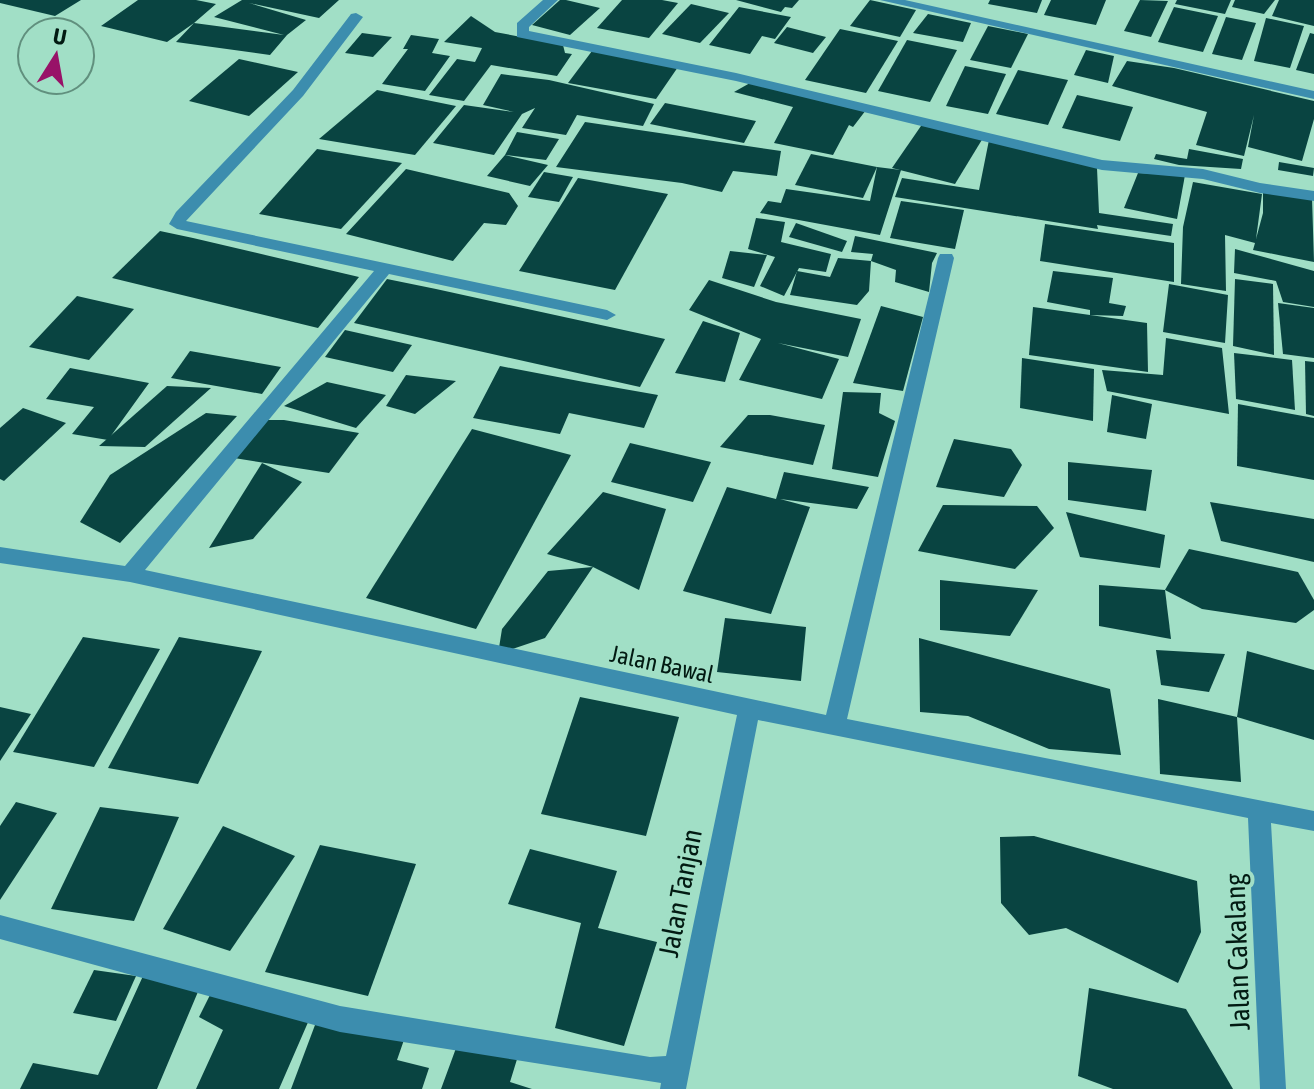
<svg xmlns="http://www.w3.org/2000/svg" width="1314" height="1089" viewBox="0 0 1314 1089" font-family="'Asap Condensed',sans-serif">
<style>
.building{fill:#094441}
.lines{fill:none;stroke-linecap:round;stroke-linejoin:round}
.minor{fill:#3c8dae;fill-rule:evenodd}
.labels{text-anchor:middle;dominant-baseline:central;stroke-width:8;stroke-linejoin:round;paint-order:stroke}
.street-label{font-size:24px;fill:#021a12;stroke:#a1dfc6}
.near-street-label{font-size:28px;fill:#021a12;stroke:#a1dfc6}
</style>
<rect width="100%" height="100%" fill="#a1dfc6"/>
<g class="building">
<path d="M 0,0 L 81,0 L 55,16 L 0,3 Z"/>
<path d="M 138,0 L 196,0 L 216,4 L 194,23 L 284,35 L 214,17 L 242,0 L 339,0 L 319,18 L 249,3 L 306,20 L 287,35 L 270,55 L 176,42 L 194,23 L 167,42 L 101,26 Z"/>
<path d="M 560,0 L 566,0 L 600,8 L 570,35 L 532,25 Z"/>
<path d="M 622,0 L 662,0 L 678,3 L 649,38 L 597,28 Z"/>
<path d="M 736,0 L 799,0 L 792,8 L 785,7 L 781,12 Z"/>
<path d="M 870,0 L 916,10 L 900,37 L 850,26 Z"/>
<path d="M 990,0 L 1042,0 L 1037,13 L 988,4 Z"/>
<path d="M 1051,0 L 1106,0 L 1096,25 L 1044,15 Z"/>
<path d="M 1140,0 L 1168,1 L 1151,37 L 1124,31 Z"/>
<path d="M 1177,0 L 1231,0 L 1225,14 L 1175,4 Z"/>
<path d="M 1235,0 L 1275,0 L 1264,14 L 1232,7 Z"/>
<path d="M 1279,0 L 1314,0 L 1314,26 L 1272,16 Z"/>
<path d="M 691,4 L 729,13 L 700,43 L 662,34 Z"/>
<path d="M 739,7 L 791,17 L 775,39 L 762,36 L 750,54 L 709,45 Z"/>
<path d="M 1174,7 L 1218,16 L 1203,52 L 1158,42 Z"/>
<path d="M 928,14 L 971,23 L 963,42 L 913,33 Z"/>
<path d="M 471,16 L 495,32 L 563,45 L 565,53 L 572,54 L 557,76 L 491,65 L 464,101 L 429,95 L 457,59 L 475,62 L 482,48 L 444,42 Z"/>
<path d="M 1226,17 L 1256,23 L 1242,60 L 1212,54 Z"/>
<path d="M 1266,18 L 1304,26 L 1290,68 L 1254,61 Z"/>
<path d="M 988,26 L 1028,34 L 1011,68 L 970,60 Z"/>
<path d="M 787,27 L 826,37 L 813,53 L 774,43 Z"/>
<path d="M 840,29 L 898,41 L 866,93 L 805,80 Z"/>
<path d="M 362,33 L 392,37 L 373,57 L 345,53 Z"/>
<path d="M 1310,33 L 1314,34 L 1314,74 L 1296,70 Z"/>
<path d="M 411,35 L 439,39 L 432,53 L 450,56 L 425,91 L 382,84 L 408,49 L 403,49 Z"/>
<path d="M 907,40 L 957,50 L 930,102 L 878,91 Z"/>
<path d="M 1086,50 L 1114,56 L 1108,83 L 1074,75 Z"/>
<path d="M 592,51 L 678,67 L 656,99 L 568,83 Z"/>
<path d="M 239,59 L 298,72 L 249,116 L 189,101 Z"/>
<path d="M 1127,61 L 1174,68 L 1314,101 L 1314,119 L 1302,161 L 1248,147 L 1254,115 L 1244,156 L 1196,145 L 1207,112 L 1112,86 Z"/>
<path d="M 965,66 L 1006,74 L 988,114 L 946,106 Z"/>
<path d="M 1018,70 L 1068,80 L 1048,125 L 996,114 Z"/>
<path d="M 501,74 L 549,80 L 654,104 L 643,126 L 577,115 L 566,135 L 522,128 L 535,108 L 522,114 L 494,155 L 433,143 L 464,105 L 514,112 L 483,105 Z"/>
<path d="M 750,83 L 866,110 L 853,127 L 849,125 L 833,155 L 774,143 L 793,107 L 734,92 Z"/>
<path d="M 377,90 L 456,106 L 415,155 L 319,139 Z"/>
<path d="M 1077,95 L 1133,107 L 1120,141 L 1062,128 Z"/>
<path d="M 665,103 L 756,121 L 744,143 L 650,124 Z"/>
<path d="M 585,122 L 781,151 L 777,176 L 733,171 L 722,192 L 682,183 L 556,167 Z"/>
<path d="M 923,123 L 983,138 L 955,184 L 892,168 Z"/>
<path d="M 517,132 L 559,139 L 546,160 L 505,155 L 548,165 L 530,186 L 487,176 L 505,155 Z"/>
<path d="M 989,140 L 1097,168 L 1099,213 L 1173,224 L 1171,236 L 1097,225 L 1098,229 L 895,197 L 902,178 L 979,190 Z"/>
<path d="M 317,149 L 402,163 L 341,229 L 259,214 Z"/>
<path d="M 1189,149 L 1243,159 L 1241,169 L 1179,165 L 1154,159 L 1156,154 L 1187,159 Z"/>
<path d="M 811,154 L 877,167 L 863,198 L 795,185 Z"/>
<path d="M 1279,162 L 1314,168 L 1313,176 L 1278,170 Z"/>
<path d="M 877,167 L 901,170 L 880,235 L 760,213 L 768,201 L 781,203 L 786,189 L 870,201 Z"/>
<path d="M 406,169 L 509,193 L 518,206 L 506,225 L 484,223 L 453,261 L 346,234 Z"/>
<path d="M 544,172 L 573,177 L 559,202 L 528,197 Z"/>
<path d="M 1138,173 L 1185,175 L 1177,219 L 1124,208 Z"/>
<path d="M 578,178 L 668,194 L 615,290 L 519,271 Z"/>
<path d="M 1193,182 L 1262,194 L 1256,239 L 1263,213 L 1263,192 L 1312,198 L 1314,262 L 1253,250 L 1255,243 L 1225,235 L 1226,291 L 1181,284 L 1183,227 Z"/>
<path d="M 901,201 L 964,210 L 955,249 L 890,238 Z"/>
<path d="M 756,218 L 785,222 L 781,242 L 831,254 L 826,272 L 799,268 L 784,296 L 760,286 L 775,257 L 748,249 Z"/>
<path d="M 796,223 L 847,241 L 842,252 L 789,237 Z"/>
<path d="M 1045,224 L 1174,243 L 1174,282 L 1040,261 Z"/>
<path d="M 160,231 L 193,238 L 359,277 L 318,328 L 112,278 Z"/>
<path d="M 855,236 L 937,253 L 932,263 L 929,292 L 895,282 L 896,270 L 871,261 L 873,254 L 851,252 Z"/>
<path d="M 1235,249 L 1314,271 L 1314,307 L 1283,302 L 1276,281 L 1234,273 Z"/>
<path d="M 730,251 L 767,255 L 754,287 L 722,278 Z"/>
<path d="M 838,258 L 871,261 L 869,291 L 857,305 L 790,295 L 797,271 L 830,277 Z"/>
<path d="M 1053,271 L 1113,278 L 1109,303 L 1126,306 L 1123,316 L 1090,315 L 1147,323 L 1148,372 L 1029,355 L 1033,307 L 1090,315 L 1090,310 L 1047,302 Z"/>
<path d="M 387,279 L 436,289 L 665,339 L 640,387 L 354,323 Z"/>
<path d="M 1235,279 L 1273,284 L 1274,355 L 1233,346 Z"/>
<path d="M 709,280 L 776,302 L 861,319 L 848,357 L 778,343 L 839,359 L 822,399 L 739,380 L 761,339 L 689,310 Z"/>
<path d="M 1169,284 L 1228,295 L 1225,343 L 1163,332 Z"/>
<path d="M 77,296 L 134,309 L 89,360 L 29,347 Z"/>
<path d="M 1278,303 L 1314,308 L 1314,358 L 1283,354 Z"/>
<path d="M 881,306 L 923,317 L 903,391 L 853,383 Z"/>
<path d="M 703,321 L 740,333 L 725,382 L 675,373 Z"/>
<path d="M 345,330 L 412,345 L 393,372 L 325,357 Z"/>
<path d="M 1166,338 L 1222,348 L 1229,414 L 1107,391 L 1102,370 L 1163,375 Z"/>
<path d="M 190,351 L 281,367 L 262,394 L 171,378 Z"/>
<path d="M 1234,353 L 1292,360 L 1295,410 L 1236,399 Z"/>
<path d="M 1022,358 L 1094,369 L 1093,421 L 1020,408 Z"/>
<path d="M 1305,361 L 1314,362 L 1314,416 L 1306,414 Z"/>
<path d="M 500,366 L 584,382 L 658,395 L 644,428 L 569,413 L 560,434 L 473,418 Z"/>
<path d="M 70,368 L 149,383 L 108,440 L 72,434 L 94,407 L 46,399 Z"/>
<path d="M 406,375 L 456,381 L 415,414 L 386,406 Z"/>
<path d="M 327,382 L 386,395 L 356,428 L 284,406 Z"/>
<path d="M 167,386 L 211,388 L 145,447 L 99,446 Z"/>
<path d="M 843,392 L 881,393 L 879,413 L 895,421 L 878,477 L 832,469 Z"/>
<path d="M 1112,395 L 1152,404 L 1146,439 L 1107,432 Z"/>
<path d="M 1238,404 L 1314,418 L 1314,480 L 1237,466 Z"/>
<path d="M 23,408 L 66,423 L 4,481 L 0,479 L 0,428 Z"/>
<path d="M 206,413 L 237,416 L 120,543 L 80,522 L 110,475 Z"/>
<path d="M 748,415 L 770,415 L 825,425 L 813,465 L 720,447 Z"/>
<path d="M 262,420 L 284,420 L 359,433 L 329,473 L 234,458 Z"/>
<path d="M 472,429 L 571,455 L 476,629 L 366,598 Z"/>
<path d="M 954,439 L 1011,449 L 1022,465 L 1004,497 L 936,487 Z"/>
<path d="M 630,443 L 711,462 L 693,502 L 611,482 Z"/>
<path d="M 1068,462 L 1152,470 L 1146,511 L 1068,500 Z"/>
<path d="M 262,463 L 302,482 L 253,539 L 209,548 Z"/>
<path d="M 784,472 L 869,487 L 857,509 L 780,499 L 810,507 L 771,614 L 683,591 L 727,487 L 776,499 Z"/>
<path d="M 603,492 L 666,509 L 639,590 L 593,567 L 545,638 L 498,654 L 502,629 L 548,571 L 593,567 L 547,554 Z"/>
<path d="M 1210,502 L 1314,519 L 1314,562 L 1221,541 Z"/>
<path d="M 943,505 L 1037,506 L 1054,528 L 1015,569 L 918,551 Z"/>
<path d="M 1066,512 L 1165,535 L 1160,568 L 1080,557 Z"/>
<path d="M 1189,549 L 1298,572 L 1314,600 L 1314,610 L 1296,623 L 1202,609 L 1165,590 Z"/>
<path d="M 940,580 L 1038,590 L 1010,636 L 940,630 Z"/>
<path d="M 1099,585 L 1165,590 L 1171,639 L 1099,626 Z"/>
<path d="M 725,618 L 806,627 L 801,681 L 717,672 Z"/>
<path d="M 83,637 L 160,649 L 94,767 L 13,752 Z"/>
<path d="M 179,637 L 262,651 L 198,784 L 108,768 Z"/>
<path d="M 919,638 L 1110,689 L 1121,755 L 1049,749 L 968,716 L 920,712 Z"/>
<path d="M 1156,650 L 1225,654 L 1209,692 L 1161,685 Z"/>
<path d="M 1247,651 L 1314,670 L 1314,740 L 1237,717 Z"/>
<path d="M 580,697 L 679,717 L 646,836 L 541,814 Z"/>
<path d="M 1158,699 L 1237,717 L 1241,782 L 1160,774 Z"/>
<path d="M 0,707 L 31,714 L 0,761 Z"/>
<path d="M 16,802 L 57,813 L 0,900 L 0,826 Z"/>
<path d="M 100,807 L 179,817 L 134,921 L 51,909 Z"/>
<path d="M 223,826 L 295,856 L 230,951 L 163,929 Z"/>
<path d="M 1034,836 L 1197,881 L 1201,932 L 1178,983 L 1066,928 L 1029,935 L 1001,903 L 1000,837 Z"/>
<path d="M 320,845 L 416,864 L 368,996 L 265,972 Z"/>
<path d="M 530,849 L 617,871 L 598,928 L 657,942 L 624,1046 L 555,1028 L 581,923 L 508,904 Z"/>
<path d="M 94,970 L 136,976 L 116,1021 L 73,1013 Z"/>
<path d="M 143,976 L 200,987 L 157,1089 L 20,1089 L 33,1063 L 98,1075 Z"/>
<path d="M 1089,988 L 1186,1009 L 1233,1089 L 1113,1089 L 1078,1076 Z"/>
<path d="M 210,995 L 309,1020 L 279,1089 L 196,1089 L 223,1030 L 199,1017 Z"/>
<path d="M 318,1017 L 405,1037 L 397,1060 L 429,1068 L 422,1089 L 291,1089 Z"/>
<path d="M 459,1040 L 518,1056 L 510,1082 L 532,1089 L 441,1089 Z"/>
</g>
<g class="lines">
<g class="minor">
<path d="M 543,0 L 558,0 L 529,27 L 529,31 L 736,73 L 1102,160 L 1203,169 L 1260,183 L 1314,191 L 1314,201 L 1260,193 L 1203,179 L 1102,170 L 736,81 L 517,37 L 517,23 Z"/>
<path d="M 880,0 L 905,0 L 1314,91 L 1314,99 Z"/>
<path d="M 356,13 L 363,17 L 303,96 L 186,221 L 607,310 L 616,315 L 607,320 L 389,274 L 145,570 L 826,715 L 938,258 L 940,254 L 952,254 L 954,258 L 847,719 L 1314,811 L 1314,831 L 1271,823 L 1286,1089 L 1260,1089 L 1248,818 L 758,720 L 686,1089 L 660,1089 L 661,1083 L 340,1032 L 0,939 L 0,915 L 340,1006 L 650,1057 L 666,1056 L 737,715 L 130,582 L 0,563 L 0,547 L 125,566 L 374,271 L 177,229 L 169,224 L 176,212 L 293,90 L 351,14 Z"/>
</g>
</g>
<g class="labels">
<g class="street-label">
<text transform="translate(662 664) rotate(12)">Jalan Bawal</text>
</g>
<g class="near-street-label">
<text transform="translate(680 893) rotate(-79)">Jalan Tanjan</text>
<text transform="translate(1237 952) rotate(-92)">Jalan Cakalang</text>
</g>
</g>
<g transform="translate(56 56) rotate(11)"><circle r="38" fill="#a1dfc6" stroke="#61907e" stroke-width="2"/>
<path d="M0-6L14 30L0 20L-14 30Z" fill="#981268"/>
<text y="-12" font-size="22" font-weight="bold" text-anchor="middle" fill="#021a12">U</text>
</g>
</svg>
